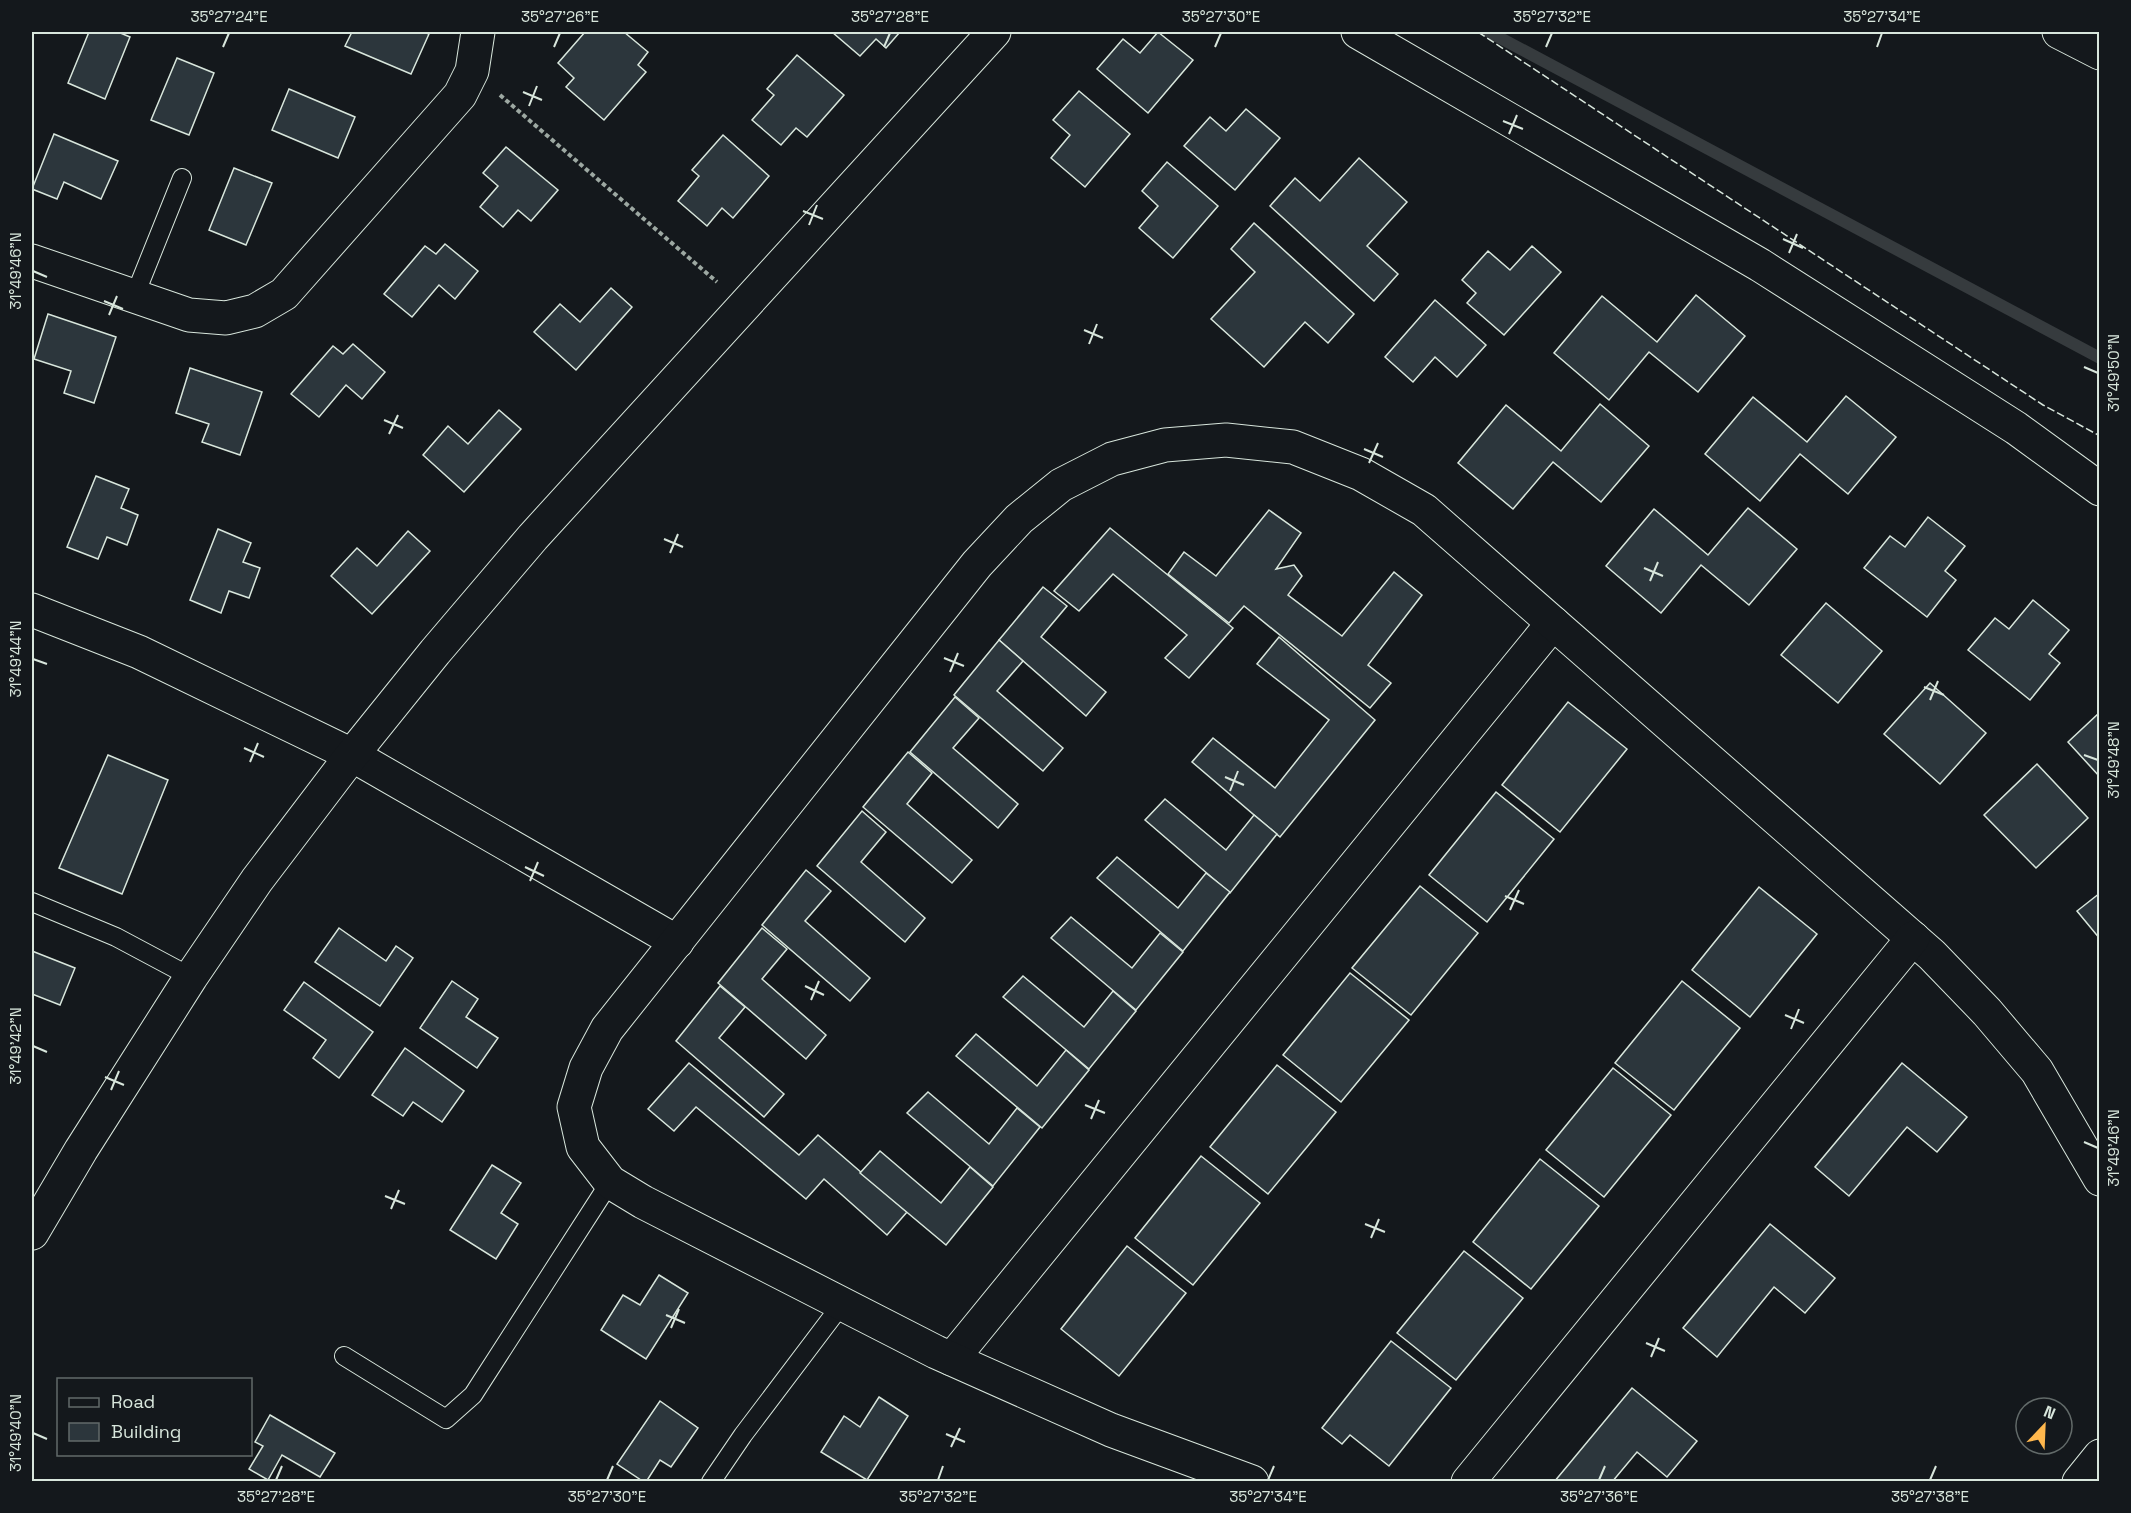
<svg xmlns="http://www.w3.org/2000/svg" width="2131" height="1513" viewBox="0 0 2131 1513" font-family="'Space Grotesk',sans-serif">
<style>
.lines{fill:none;stroke-linecap:round;stroke-linejoin:round}
.stream{stroke:#363b3e;stroke-width:12}
.building{fill:#2c363c;stroke:#d8e6dc;stroke-width:1.5}
.lane-casing{stroke:#d8e6dc;stroke-width:20}
.street-casing{stroke:#d8e6dc;stroke-width:35}
.secondary-casing{stroke:#d8e6dc;stroke-width:35}
.path{stroke:#9da8a2;stroke-width:4;stroke-dasharray:4.5 3;stroke-linecap:butt}
.lane{stroke:#14181c;stroke-width:18}
.street{stroke:#14181c;stroke-width:33}
.secondary{stroke:#14181c;stroke-width:33}
.fence{stroke:#d8e6dc;stroke-width:1.5;stroke-dasharray:8 3;stroke-linecap:butt}
.ticks{fill:none;stroke:#d8e6dc;stroke-width:2}
.neatline{fill:none;stroke:#d8e6dc;stroke-width:2}
.ticks-label{font-size:15px;text-anchor:middle;fill:#d8e6dc}
</style>
<rect width="100%" height="100%" fill="#14181c"/>
<g class="lines">
<path class="stream" d="M 1489,32 L 2100,358"/>
</g>
<g class="building">
<path d="M 89,32 L 118,32 L 130,37 L 105,99 L 68,83 Z"/>
<path d="M 352,32 L 424,32 L 429,34 L 411,74 L 345,46 Z"/>
<path d="M 585,32 L 624,32 L 648,52 L 638,65 L 646,72 L 604,120 L 566,87 L 574,78 L 558,63 Z"/>
<path d="M 832,32 L 900,32 L 886,48 L 876,39 L 860,56 Z"/>
<path d="M 1158,32 L 1193,60 L 1148,113 L 1097,69 L 1123,39 L 1140,53 Z"/>
<path d="M 797,55 L 844,95 L 807,137 L 796,128 L 781,145 L 752,120 L 774,95 L 767,89 Z"/>
<path d="M 177,58 L 214,73 L 189,135 L 151,120 Z"/>
<path d="M 289,89 L 355,117 L 338,158 L 272,130 Z"/>
<path d="M 1079,91 L 1130,134 L 1085,187 L 1051,158 L 1070,135 L 1053,120 Z"/>
<path d="M 1246,109 L 1280,138 L 1235,190 L 1184,146 L 1210,117 L 1226,131 Z"/>
<path d="M 54,134 L 118,161 L 101,199 L 64,182 L 57,199 L 32,189 Z"/>
<path d="M 723,135 L 769,176 L 733,218 L 722,208 L 707,226 L 678,201 L 699,176 L 692,170 Z"/>
<path d="M 506,147 L 558,190 L 531,221 L 518,210 L 503,227 L 480,207 L 498,186 L 483,173 Z"/>
<path d="M 1359,158 L 1407,202 L 1367,246 L 1398,274 L 1374,301 L 1270,206 L 1295,178 L 1320,201 Z"/>
<path d="M 1167,162 L 1218,206 L 1173,258 L 1139,228 L 1158,206 L 1142,191 Z"/>
<path d="M 234,168 L 272,183 L 246,245 L 209,230 Z"/>
<path d="M 1254,223 L 1354,314 L 1328,343 L 1305,322 L 1264,367 L 1211,319 L 1255,272 L 1231,249 Z"/>
<path d="M 445,244 L 478,271 L 455,299 L 439,285 L 412,317 L 384,294 L 425,246 L 436,254 Z"/>
<path d="M 1532,246 L 1561,272 L 1504,335 L 1467,303 L 1476,293 L 1462,280 L 1488,251 L 1510,270 Z"/>
<path d="M 611,288 L 632,307 L 576,370 L 534,332 L 560,304 L 580,322 Z"/>
<path d="M 1696,295 L 1745,336 L 1698,392 L 1649,352 L 1609,400 L 1554,353 L 1602,296 L 1657,342 Z"/>
<path d="M 1435,300 L 1486,345 L 1457,377 L 1435,357 L 1413,382 L 1385,357 Z"/>
<path d="M 48,314 L 116,337 L 94,403 L 64,393 L 71,371 L 34,359 Z"/>
<path d="M 353,344 L 385,372 L 362,399 L 346,385 L 319,417 L 291,394 L 333,346 L 343,354 Z"/>
<path d="M 190,368 L 262,392 L 240,455 L 202,442 L 209,424 L 176,413 Z"/>
<path d="M 1846,396 L 1896,437 L 1848,494 L 1800,454 L 1760,501 L 1705,454 L 1753,397 L 1807,442 Z"/>
<path d="M 1600,404 L 1649,446 L 1601,502 L 1553,462 L 1513,509 L 1458,463 L 1506,405 L 1561,451 Z"/>
<path d="M 499,410 L 521,429 L 464,492 L 423,455 L 448,426 L 468,444 Z"/>
<path d="M 96,476 L 129,489 L 121,508 L 138,515 L 127,545 L 107,537 L 98,559 L 67,547 Z"/>
<path d="M 1748,508 L 1797,549 L 1749,605 L 1701,565 L 1661,613 L 1606,566 L 1654,509 L 1708,555 Z"/>
<path d="M 1269,510 L 1301,533 L 1276,569 L 1294,565 L 1302,576 L 1288,595 L 1342,636 L 1394,572 L 1422,595 L 1368,665 L 1391,683 L 1370,708 L 1244,606 L 1229,623 L 1168,574 L 1184,552 L 1216,576 Z"/>
<path d="M 1928,517 L 1965,546 L 1945,571 L 1956,580 L 1927,617 L 1864,568 L 1890,536 L 1905,547 Z"/>
<path d="M 1110,528 L 1233,628 L 1189,678 L 1165,658 L 1187,635 L 1113,574 L 1079,611 L 1054,591 Z"/>
<path d="M 218,529 L 251,543 L 243,562 L 260,568 L 249,598 L 229,591 L 221,613 L 190,600 Z"/>
<path d="M 408,531 L 430,551 L 372,614 L 331,576 L 357,548 L 377,566 Z"/>
<path d="M 1043,587 L 1067,606 L 1041,637 L 1106,692 L 1086,716 L 999,640 Z"/>
<path d="M 2033,600 L 2069,630 L 2049,654 L 2060,663 L 2030,700 L 1968,650 L 1995,618 L 2009,629 Z"/>
<path d="M 1826,603 L 1882,651 L 1838,703 L 1781,655 Z"/>
<path d="M 1279,637 L 1375,720 L 1280,837 L 1192,762 L 1213,738 L 1275,788 L 1329,720 L 1257,664 Z"/>
<path d="M 999,640 L 1023,661 L 997,691 L 1063,748 L 1043,771 L 954,695 Z"/>
<path d="M 1930,683 L 1986,733 L 1940,784 L 1884,734 Z"/>
<path d="M 955,697 L 979,718 L 953,748 L 1018,804 L 998,828 L 910,752 Z"/>
<path d="M 1568,702 L 1627,749 L 1560,832 L 1502,785 Z"/>
<path d="M 2098,714 L 2100,715 L 2100,777 L 2068,742 Z"/>
<path d="M 908,752 L 932,773 L 907,804 L 972,860 L 952,883 L 863,807 Z"/>
<path d="M 108,755 L 168,780 L 122,894 L 59,868 Z"/>
<path d="M 2037,764 L 2088,818 L 2036,868 L 1984,815 Z"/>
<path d="M 1496,792 L 1554,839 L 1487,922 L 1429,875 Z"/>
<path d="M 1165,799 L 1226,850 L 1254,815 L 1277,834 L 1230,893 L 1145,820 Z"/>
<path d="M 862,811 L 886,832 L 861,862 L 925,918 L 905,942 L 817,866 Z"/>
<path d="M 1117,857 L 1178,908 L 1206,873 L 1230,892 L 1183,951 L 1097,878 Z"/>
<path d="M 806,870 L 831,891 L 805,921 L 870,978 L 850,1001 L 762,925 Z"/>
<path d="M 1420,886 L 1478,933 L 1411,1015 L 1352,968 Z"/>
<path d="M 1759,887 L 1817,934 L 1750,1017 L 1692,970 Z"/>
<path d="M 2100,893 L 2100,939 L 2077,911 Z"/>
<path d="M 1071,917 L 1132,968 L 1160,933 L 1183,952 L 1136,1010 L 1051,938 Z"/>
<path d="M 339,928 L 386,961 L 396,946 L 413,958 L 380,1006 L 315,962 Z"/>
<path d="M 762,928 L 787,949 L 762,979 L 826,1035 L 806,1059 L 718,983 Z"/>
<path d="M 32,951 L 75,968 L 60,1005 L 32,994 Z"/>
<path d="M 1350,973 L 1409,1020 L 1341,1102 L 1283,1055 Z"/>
<path d="M 1023,976 L 1084,1027 L 1113,991 L 1136,1011 L 1089,1069 L 1003,997 Z"/>
<path d="M 452,981 L 478,999 L 466,1017 L 498,1038 L 477,1068 L 420,1028 Z"/>
<path d="M 1682,981 L 1740,1028 L 1674,1110 L 1615,1063 Z"/>
<path d="M 304,982 L 373,1032 L 339,1078 L 313,1058 L 326,1040 L 284,1010 Z"/>
<path d="M 720,986 L 745,1007 L 719,1038 L 784,1094 L 764,1117 L 676,1041 Z"/>
<path d="M 976,1034 L 1037,1086 L 1066,1050 L 1089,1070 L 1042,1128 L 956,1056 Z"/>
<path d="M 405,1048 L 464,1091 L 442,1122 L 413,1102 L 403,1116 L 372,1095 Z"/>
<path d="M 689,1063 L 799,1155 L 818,1135 L 907,1212 L 887,1235 L 824,1179 L 806,1199 L 696,1107 L 674,1131 L 648,1109 Z"/>
<path d="M 1902,1063 L 1967,1117 L 1937,1152 L 1907,1127 L 1849,1196 L 1815,1167 Z"/>
<path d="M 1277,1065 L 1336,1112 L 1268,1194 L 1210,1147 Z"/>
<path d="M 1613,1068 L 1671,1115 L 1604,1197 L 1546,1150 Z"/>
<path d="M 928,1092 L 989,1144 L 1017,1108 L 1040,1127 L 993,1186 L 907,1113 Z"/>
<path d="M 880,1151 L 941,1203 L 970,1167 L 993,1187 L 946,1245 L 860,1173 Z"/>
<path d="M 1201,1156 L 1260,1203 L 1193,1285 L 1135,1238 Z"/>
<path d="M 1540,1159 L 1599,1206 L 1531,1289 L 1473,1242 Z"/>
<path d="M 492,1165 L 521,1183 L 501,1213 L 518,1224 L 496,1259 L 450,1230 Z"/>
<path d="M 1770,1224 L 1835,1278 L 1805,1313 L 1774,1287 L 1717,1357 L 1683,1328 Z"/>
<path d="M 1127,1246 L 1186,1293 L 1119,1376 L 1061,1329 Z"/>
<path d="M 1464,1251 L 1523,1298 L 1456,1380 L 1397,1333 Z"/>
<path d="M 659,1275 L 688,1293 L 646,1359 L 601,1330 L 623,1295 L 640,1305 Z"/>
<path d="M 1391,1341 L 1451,1388 L 1389,1466 L 1350,1435 L 1342,1444 L 1322,1428 Z"/>
<path d="M 1632,1388 L 1697,1441 L 1667,1477 L 1637,1452 L 1612,1482 L 1554,1482 Z"/>
<path d="M 879,1397 L 908,1416 L 867,1480 L 821,1452 L 844,1416 L 860,1427 Z"/>
<path d="M 660,1401 L 698,1428 L 671,1467 L 660,1460 L 646,1482 L 644,1482 L 617,1464 Z"/>
<path d="M 270,1415 L 335,1453 L 320,1477 L 282,1455 L 268,1480 L 249,1469 L 263,1446 L 255,1442 Z"/>
</g>
<g class="lines">
<defs>
<g id="lane">
<path d="M 135,295 L 182,178"/>
<path d="M 32,902 L 116,937 L 191,977"/>
<path d="M 344,1356 L 446,1419 L 473,1395 L 610,1182"/>
<path d="M 711,1482 L 743,1435 L 842,1304"/>
</g>
<g id="street">
<path d="M 2059,32 L 2100,53"/>
<path d="M 32,261 L 189,315 L 226,318 L 255,311 L 284,294 L 460,95 L 472,71 L 478,32"/>
<path d="M 32,610 L 139,652 L 352,755 L 677,942"/>
<path d="M 32,1233 L 81,1150 L 191,977 L 257,880 L 352,755 L 435,652 L 533,537 L 994,32"/>
<path d="M 952,1359 L 1553,623"/>
<path d="M 1252,1482 L 1111,1430 L 936,1352 L 643,1202 L 610,1182 L 583,1147 L 574,1107 L 586,1068 L 607,1029 L 977,564 L 1019,519 L 1061,485 L 1112,459 L 1165,445 L 1226,440 L 1293,447 L 1361,474 L 1424,510 L 1932,955 L 1987,1012 L 2037,1071 L 2100,1179"/>
<path d="M 1468,1482 L 1913,938"/>
<path d="M 2079,1482 L 2100,1456"/>
</g>
<path id="secondary" d="M 1358,32 L 1760,265 L 2016,428 L 2100,489"/>
</defs>
<use href="#lane" class="lane-casing"/>
<use href="#street" class="street-casing"/>
<use href="#secondary" class="secondary-casing"/>
<path class="path" d="M 500,95 L 717,282"/>
<use href="#lane" class="lane"/>
<use href="#street" class="street"/>
<use href="#secondary" class="secondary"/>
<path class="fence" d="M 1478,32 L 2043,405 L 2100,436"/>
</g>
<path class="ticks" d="M 223,47 L 229,33M 554,47 L 560,33M 884,47 L 890,33M 1215,47 L 1221,33M 1546,47 L 1552,33M 1877,47 L 1882,33M 523,92 L 542,100M 529,106 L 537,86M 1503,121 L 1523,129M 1509,134 L 1517,115M 803,211 L 823,219M 809,225 L 817,205M 1783,239 L 1803,248M 1789,253 L 1797,234M 33,271 L 47,277M 104,301 L 123,309M 109,315 L 117,296M 1084,330 L 1103,338M 1089,344 L 1097,324M 2084,367 L 2098,373M 384,420 L 403,428M 389,434 L 398,415M 1364,449 L 1383,457M 1369,463 L 1378,443M 664,539 L 683,547M 670,553 L 678,534M 1644,568 L 1663,576M 1650,581 L 1658,562M 944,658 L 964,666M 33,659 L 47,664M 950,672 L 958,653M 1924,687 L 1944,695M 1930,700 L 1938,681M 244,748 L 264,757M 2084,755 L 2098,760M 250,762 L 258,743M 1225,777 L 1244,785M 1230,791 L 1238,771M 525,867 L 544,876M 530,881 L 538,862M 1505,896 L 1524,904M 1510,910 L 1519,890M 805,986 L 824,995M 811,1000 L 819,981M 1785,1015 L 1804,1023M 1791,1029 L 1799,1009M 33,1046 L 47,1052M 105,1077 L 124,1085M 111,1090 L 119,1071M 1085,1105 L 1105,1113M 1091,1119 L 1099,1100M 2084,1142 L 2098,1148M 385,1196 L 405,1204M 391,1209 L 399,1190M 1365,1224 L 1385,1232M 1371,1238 L 1379,1219M 666,1315 L 685,1323M 671,1328 L 679,1309M 1646,1343 L 1665,1351M 1651,1357 L 1659,1338M 33,1433 L 47,1439M 946,1434 L 965,1442M 951,1447 L 960,1428M 276,1480 L 282,1466M 607,1480 L 613,1466M 938,1480 L 943,1466M 1268,1480 L 1274,1466M 1599,1480 L 1605,1466M 1930,1480 L 1936,1466"/>
<rect width="2131" height="1513" fill="none" stroke="#14181c" stroke-width="66"/>
<rect x="57" y="1378" width="195" height="78" fill="#14181c" stroke="#626a69" stroke-width="1.5"/>
<rect x="69" y="1398" width="30" height="9" fill="#14181c" stroke="#626a69" stroke-width="1.5"/>
<text x="111" y="1408" font-size="18" fill="#d8e6dc">Road</text>
<rect x="69" y="1423" width="30" height="18" fill="#2c363c" stroke="#626a69" stroke-width="1.5"/>
<text x="111" y="1438" font-size="18" fill="#d8e6dc">Building</text>
<g transform="translate(2044 1426) rotate(23)"><circle r="28" fill="#14181c" stroke="#626a69" stroke-width="1.5"/>
<path d="M0-4.5L10 22L0 15L-10 22Z" fill="#ffb74d"/>
<text y="-9" font-size="16" font-weight="bold" text-anchor="middle" fill="#d8e6dc">N</text>
</g>
<rect x="33" y="33" width="2065" height="1447" class="neatline"/>
<g class="ticks-label">
<text x="229" y="22">35°27'24"E</text>
<text x="560" y="22">35°27'26"E</text>
<text x="890" y="22">35°27'28"E</text>
<text x="1221" y="22">35°27'30"E</text>
<text x="1552" y="22">35°27'32"E</text>
<text x="1882" y="22">35°27'34"E</text>
<text transform="translate(16 271) rotate(-90)" y="5">31°49'46"N</text>
<text transform="translate(2114 373) rotate(-90)" y="5">31°49'50"N</text>
<text transform="translate(16 659) rotate(-90)" y="5">31°49'44"N</text>
<text transform="translate(2114 760) rotate(-90)" y="5">31°49'48"N</text>
<text transform="translate(16 1046) rotate(-90)" y="5">31°49'42"N</text>
<text transform="translate(2114 1148) rotate(-90)" y="5">31°49'46"N</text>
<text transform="translate(16 1433) rotate(-90)" y="5">31°49'40"N</text>
<text x="276" y="1502">35°27'28"E</text>
<text x="607" y="1502">35°27'30"E</text>
<text x="938" y="1502">35°27'32"E</text>
<text x="1268" y="1502">35°27'34"E</text>
<text x="1599" y="1502">35°27'36"E</text>
<text x="1930" y="1502">35°27'38"E</text>
</g>
</svg>
